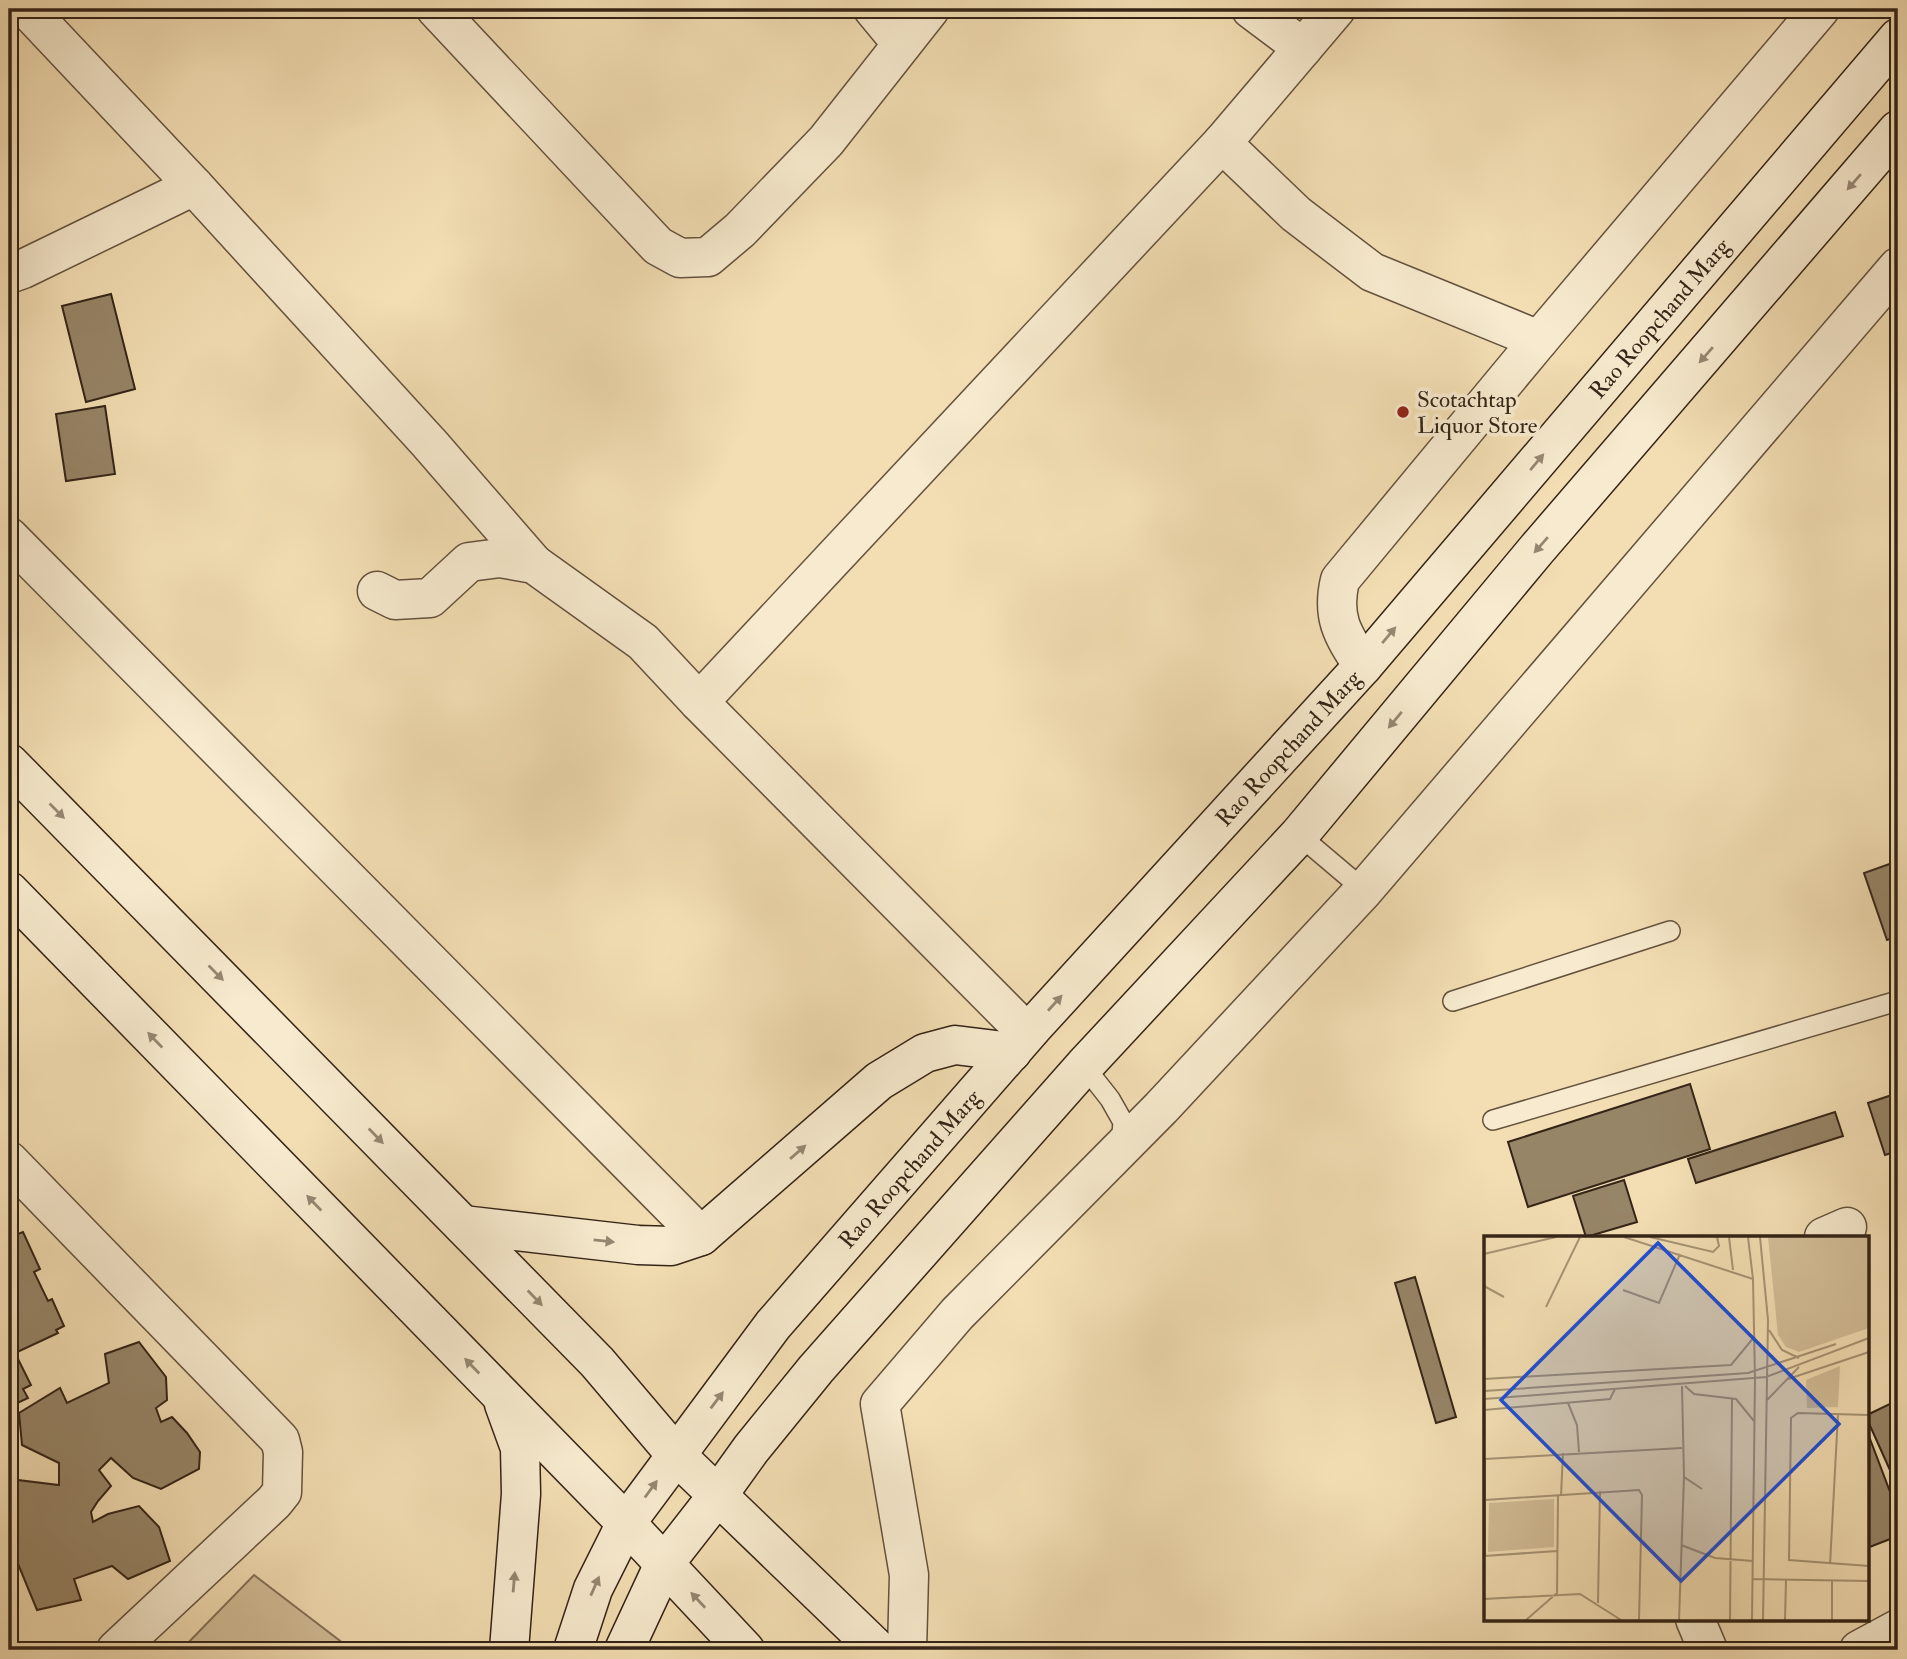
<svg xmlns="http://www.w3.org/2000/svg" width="1907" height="1659" viewBox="0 0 1907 1659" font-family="'IM FELL Double Pica',serif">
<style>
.green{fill:#d3be98;stroke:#847158;stroke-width:2}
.building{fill:#978568;stroke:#342417;stroke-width:2}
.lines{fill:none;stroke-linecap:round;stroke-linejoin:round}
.lane-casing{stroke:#64523e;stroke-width:22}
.street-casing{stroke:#64523e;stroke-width:41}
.secondary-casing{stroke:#342417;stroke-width:41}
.lane{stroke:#f7eace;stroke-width:19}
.street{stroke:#f7eace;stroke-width:38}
.secondary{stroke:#f7eace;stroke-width:38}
.oneway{fill:#968772}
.poi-dot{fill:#8f2418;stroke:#f7eace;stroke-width:2.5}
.labels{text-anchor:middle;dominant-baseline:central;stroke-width:7;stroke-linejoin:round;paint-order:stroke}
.street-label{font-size:23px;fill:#342417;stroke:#f7eace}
.poi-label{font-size:23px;fill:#342417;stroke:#f7eace;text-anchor:start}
.inset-road{fill:none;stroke:#a79475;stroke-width:2}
.view{fill:#1d4ed8;fill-opacity:0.15;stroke:#1d4ed8;stroke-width:3.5}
.inset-edge{fill:none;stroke:#342417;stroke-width:3.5}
</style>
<rect width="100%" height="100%" fill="#f3deb3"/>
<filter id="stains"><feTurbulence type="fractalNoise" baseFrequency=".00286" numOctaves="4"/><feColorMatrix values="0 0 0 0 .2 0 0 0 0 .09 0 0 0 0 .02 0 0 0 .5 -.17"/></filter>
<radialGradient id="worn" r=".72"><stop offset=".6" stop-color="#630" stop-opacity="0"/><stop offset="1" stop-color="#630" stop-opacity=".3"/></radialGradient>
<path class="green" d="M 254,1575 L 352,1650 L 181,1650 Z"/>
<g class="building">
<path d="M 111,294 L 135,389 L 86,402 L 62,306 Z"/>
<path d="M 105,406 L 115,474 L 66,481 L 56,414 Z"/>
<path d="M 1898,861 L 1898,936 L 1887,940 L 1864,873 Z"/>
<path d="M 1690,1084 L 1710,1149 L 1528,1207 L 1508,1142 Z"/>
<path d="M 1898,1093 L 1898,1151 L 1885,1155 L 1868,1103 Z"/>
<path d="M 1835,1112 L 1843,1136 L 1696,1183 L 1688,1159 Z"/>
<path d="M 1624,1180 L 1637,1222 L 1586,1237 L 1573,1196 Z"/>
<path d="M 17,1232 L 18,1234 L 23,1232 L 40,1269 L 34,1272 L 48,1301 L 52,1299 L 64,1326 L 56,1330 L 58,1333 L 15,1353 L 31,1385 L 23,1389 L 28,1398 L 11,1406 L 9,1402 L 9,1235 Z"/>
<path d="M 1415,1277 L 1456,1417 L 1436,1423 L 1395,1283 Z"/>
<path d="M 139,1342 L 166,1377 L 167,1400 L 156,1408 L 161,1422 L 172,1417 L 187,1433 L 200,1452 L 199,1469 L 161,1489 L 133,1478 L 111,1458 L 99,1470 L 111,1486 L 98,1501 L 91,1512 L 93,1522 L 108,1514 L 139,1506 L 159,1527 L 170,1561 L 128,1579 L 112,1566 L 74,1579 L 81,1600 L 37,1610 L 9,1542 L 9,1479 L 59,1485 L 59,1463 L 22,1445 L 19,1413 L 60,1388 L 67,1403 L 109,1383 L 105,1354 Z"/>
<path d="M 1898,1400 L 1898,1488 L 1867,1419 L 1867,1415 Z"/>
<path d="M 1867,1431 L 1898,1513 L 1898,1536 L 1867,1548 Z"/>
</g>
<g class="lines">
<defs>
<g id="lane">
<path d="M 1299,835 L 1364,890"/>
<path d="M 1453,1001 L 1670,931"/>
<path d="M 1084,1066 L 1110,1099 L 1123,1122 L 1121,1146"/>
<path d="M 1493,1120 L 1894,1002"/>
</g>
<g id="street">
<path d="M 27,9 L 194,186 L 429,443 L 534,564"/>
<path d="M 436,9 L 658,246 L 680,258 L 708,257 L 740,230 L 826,141 L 930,9"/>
<path d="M 873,9 L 902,44"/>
<path d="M 1251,9 L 1303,48"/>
<path d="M 1222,143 L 1296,214 L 1372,272 L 1539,340"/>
<path d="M 9,274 L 23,269 L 194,186"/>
<path d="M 9,537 L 701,1236"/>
<path d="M 377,591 L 395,600 L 430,598 L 469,562 L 500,558 L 534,564 L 643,642 L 699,702 L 1027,1033"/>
<path d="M 1363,666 C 1343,635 1331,618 1340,580 L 1539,340 L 1820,9"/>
<path d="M 699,702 L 1222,143 L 1336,9"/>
<path d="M 9,1161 L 280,1440 L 283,1452 L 282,1492 L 274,1502 L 116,1650"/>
<path d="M 1824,1237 L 1847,1227"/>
<path d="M 1695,1619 L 1708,1650"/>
<path d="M 907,1650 L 909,1575 L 880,1404 L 957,1314 L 1161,1108 L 1364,890 L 1898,267"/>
<path d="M 1859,1650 L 1898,1629"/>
</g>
<g id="secondary">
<path d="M 9,763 L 597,1362 L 676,1455 L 878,1650"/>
<path d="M 9,891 L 626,1523 L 745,1650"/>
<path d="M 463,1225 L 638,1245 L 671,1246 L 701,1236 L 879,1081 L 925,1053 L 955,1045 L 1012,1052"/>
<path d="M 504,1404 L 520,1448 L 521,1494 L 509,1650"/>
<path id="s1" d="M 573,1650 L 593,1589 L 626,1523 L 773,1325 L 1033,1027 L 1363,666 L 1898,38"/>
<path d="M 624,1650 L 664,1564 L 718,1495 L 751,1449 L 816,1369 L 1084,1066 L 1299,835 L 1537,549 L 1898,130"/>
</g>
</defs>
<use href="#lane" class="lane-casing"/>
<use href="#street" class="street-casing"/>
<use href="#secondary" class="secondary-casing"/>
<use href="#lane" class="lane"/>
<use href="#street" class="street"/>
<use href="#secondary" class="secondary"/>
</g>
<defs><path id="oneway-solid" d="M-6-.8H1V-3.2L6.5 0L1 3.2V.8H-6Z" transform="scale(1.75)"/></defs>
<g class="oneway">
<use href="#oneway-solid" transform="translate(1854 182) rotate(131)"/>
<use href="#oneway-solid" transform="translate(1706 355) rotate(131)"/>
<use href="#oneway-solid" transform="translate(1537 462) rotate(-50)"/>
<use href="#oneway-solid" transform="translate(1541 545) rotate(131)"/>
<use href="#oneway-solid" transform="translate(1389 635) rotate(-50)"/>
<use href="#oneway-solid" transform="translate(1395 720) rotate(130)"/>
<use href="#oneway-solid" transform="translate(57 811) rotate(45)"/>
<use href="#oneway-solid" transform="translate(216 973) rotate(45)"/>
<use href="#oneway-solid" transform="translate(1055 1003) rotate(-48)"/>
<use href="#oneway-solid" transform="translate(155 1040) rotate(-134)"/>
<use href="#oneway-solid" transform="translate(376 1136) rotate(46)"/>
<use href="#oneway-solid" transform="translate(798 1152) rotate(-41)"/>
<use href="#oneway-solid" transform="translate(314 1203) rotate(-134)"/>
<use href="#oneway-solid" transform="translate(604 1241) rotate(6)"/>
<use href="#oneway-solid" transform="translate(535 1298) rotate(46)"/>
<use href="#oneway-solid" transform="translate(472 1366) rotate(-134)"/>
<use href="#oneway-solid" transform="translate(717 1400) rotate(-53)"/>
<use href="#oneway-solid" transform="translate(651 1489) rotate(-54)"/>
<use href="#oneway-solid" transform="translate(514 1582) rotate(-85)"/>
<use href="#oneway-solid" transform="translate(595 1586) rotate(-66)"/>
<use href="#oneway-solid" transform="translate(698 1600) rotate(-133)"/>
</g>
<circle class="poi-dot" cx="1403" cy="412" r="7"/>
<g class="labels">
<g class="street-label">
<text stroke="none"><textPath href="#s1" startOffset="1726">Rao Roopchand Marg</textPath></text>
<text stroke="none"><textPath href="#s1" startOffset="1158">Rao Roopchand Marg</textPath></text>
<text stroke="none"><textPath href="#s1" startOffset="592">Rao Roopchand Marg</textPath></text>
</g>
<g class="poi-label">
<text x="1417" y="399">Scotachtap<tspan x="1417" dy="26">Liquor Store</tspan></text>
</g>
</g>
<g transform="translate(1484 1236)">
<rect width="385" height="385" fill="#f3deb3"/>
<path d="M 284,1 L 385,1 L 385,92 L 315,116 L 302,111 L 294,99 ZM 356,130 L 354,171 L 323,172 L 322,144 ZM 70,263 L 70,311 L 4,316 L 5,267 Z" fill="#d3be98"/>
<path class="inset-road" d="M 140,1 L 269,43M 166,1 L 229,16 L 235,10 L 233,1M 245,1 L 249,34M 264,1 L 269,43 L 271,143 L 268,384M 276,1 L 284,84 L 279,384M 0,18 L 72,1M 0,50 L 20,61M 139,54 L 175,67 L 196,18M 62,71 L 96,1M 285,94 L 298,114 L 315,122M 0,143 L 247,129 L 271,100M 304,143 L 385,116M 198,150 L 200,241 L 218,253M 201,150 L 210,158 L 252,163 L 270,185M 0,155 L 264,137 L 352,108M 0,163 L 282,141 L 385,102M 283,164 L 315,131M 84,167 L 93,189 L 95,216M 0,174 L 126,163 L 131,153M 385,179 L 314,177 L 307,182 L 305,324 L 385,330M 0,223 L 198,212M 1,223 L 1,320M 77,260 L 79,217M 1,264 L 155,254 L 158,259 L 155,384M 197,309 L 231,322 L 269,325M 0,320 L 73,315M 346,329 L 354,178M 268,343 L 385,345M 0,363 L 96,358 L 137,384M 114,367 L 116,255M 42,384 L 73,357 L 74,260M 195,384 L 200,241M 246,384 L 248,162M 301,384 L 302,344M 348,384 L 348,345"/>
<path class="view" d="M 174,7 L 355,188 L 197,345 L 17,164 Z"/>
<rect width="385" height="385" class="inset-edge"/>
</g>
<rect width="1907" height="1659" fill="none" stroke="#f3deb3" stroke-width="35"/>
<rect x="10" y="10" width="1886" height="1638" fill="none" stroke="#342417" stroke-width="3.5"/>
<rect x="18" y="18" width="1872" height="1624" fill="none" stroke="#342417" stroke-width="2"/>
<rect width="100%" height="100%" filter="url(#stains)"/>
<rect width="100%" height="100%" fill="url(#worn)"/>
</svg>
